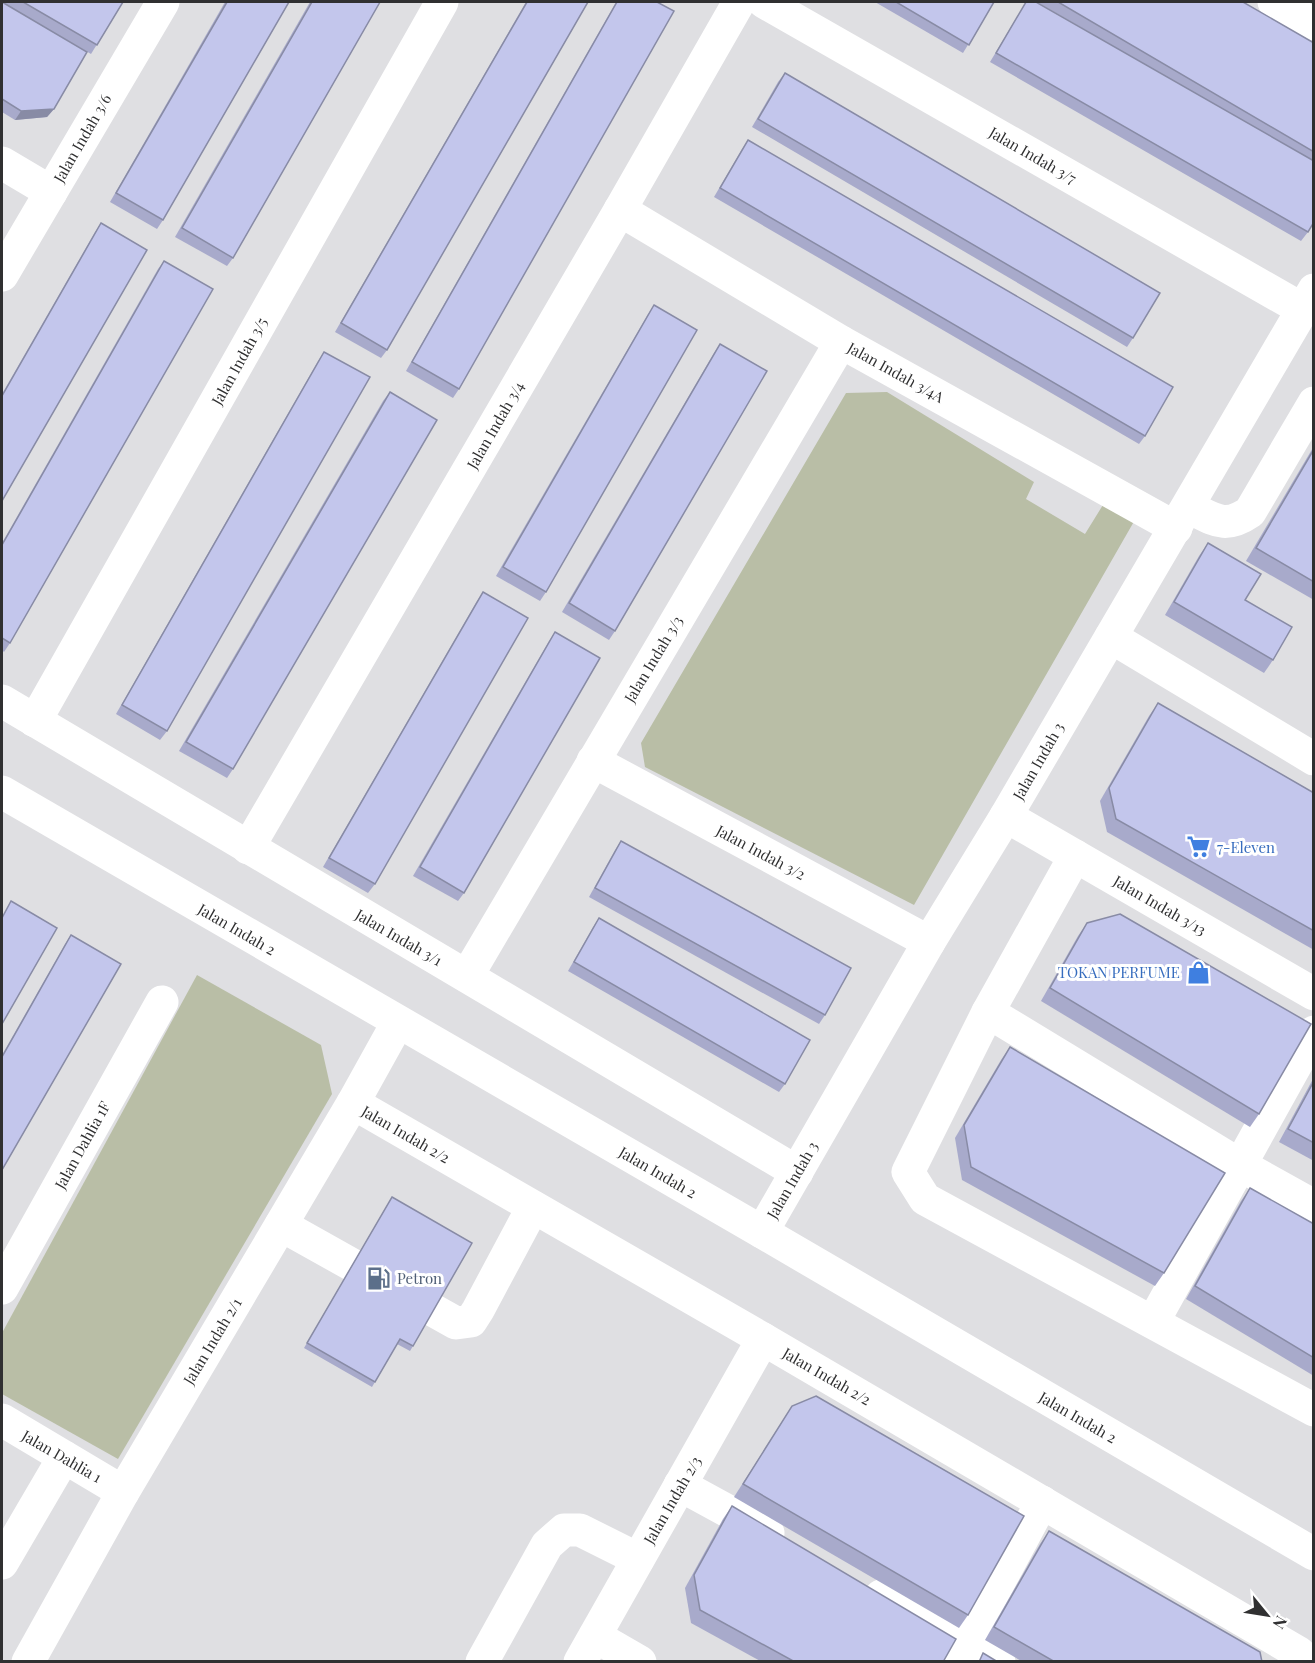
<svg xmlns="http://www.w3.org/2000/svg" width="1315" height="1663" viewBox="0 0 1315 1663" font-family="'Playfair Display',serif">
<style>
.green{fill:#b9bea6}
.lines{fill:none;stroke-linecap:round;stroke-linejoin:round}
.minor{stroke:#fff;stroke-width:33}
.wall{fill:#a8aacb}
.shaded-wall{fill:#888ba5}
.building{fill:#c3c6ec;stroke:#888ba5;stroke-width:1.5}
.labels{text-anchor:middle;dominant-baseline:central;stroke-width:6;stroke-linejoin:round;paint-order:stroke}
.street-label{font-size:15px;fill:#303031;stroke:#fff}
.shop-label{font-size:15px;fill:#366cbe;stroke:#fff;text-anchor:start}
.service-label{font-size:15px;fill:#4e5e75;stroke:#fff;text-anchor:start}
</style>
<rect width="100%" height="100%" fill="#dfdfe2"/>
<g class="green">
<path d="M 887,392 L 1034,482 L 1026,499 L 1085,534 L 1106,500 L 1136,518 L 914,905 L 645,767 L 641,743 L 846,393 Z"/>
<path d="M 197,975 L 321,1045 L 332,1094 L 118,1459 L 2,1394 L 2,1333 Z"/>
</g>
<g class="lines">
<g class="minor">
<path d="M 764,2 L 1302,309"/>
<path d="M 1274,2 L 1314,24"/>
<path d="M 2,163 L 51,192"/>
<path d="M 620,210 L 841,342 L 1176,528"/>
<path d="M 2,275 L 163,2"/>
<path d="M 1188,507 C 1214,519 1224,530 1250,512 L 1314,403"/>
<path d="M 1111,637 L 1314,759"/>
<path d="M 2,701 L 797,1172"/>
<path d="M 35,721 L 442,2"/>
<path d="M 593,761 L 929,942"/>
<path d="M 2,792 L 762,1232 L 1314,1554"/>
<path d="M 1006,816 L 1314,994"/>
<path d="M 248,848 L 620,210 L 739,2"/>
<path d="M 1075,856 L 988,1012 L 908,1172 L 925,1199 L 1314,1410"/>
<path d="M 467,976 L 841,342"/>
<path d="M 988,1012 L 1240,1165 L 1314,1206"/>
<path d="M 353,1103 L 763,1339 L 1299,1653 L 1294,1662"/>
<path d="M 281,1225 L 456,1323 L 471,1321 L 478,1310 L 533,1207"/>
<path d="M 762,1232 L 929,942 L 1006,816 L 1314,290"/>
<path d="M 2,1288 L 162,1002"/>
<path d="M 1153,1322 L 1314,1032"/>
<path d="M 2,1420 L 123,1492"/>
<path d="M 680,1485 L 768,1533"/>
<path d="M 2,1563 L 64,1457"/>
<path d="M 881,1596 L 999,1662"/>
<path d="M 595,1636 L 640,1662"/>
<path d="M 28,1662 L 123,1492 L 353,1103 L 398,1022"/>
<path d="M 482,1662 L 547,1545 L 564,1530 L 580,1530 L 638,1559"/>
<path d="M 580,1662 L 763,1339"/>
<path d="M 956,1662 L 1042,1502"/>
</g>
</g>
<g class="wall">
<path d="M 2,2 L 54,109 L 47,117 L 15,120 L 2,112 Z"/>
<path d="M 2,2 L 123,2 L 91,54 Z"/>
<path d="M 225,2 L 289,2 L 163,220 L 157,229 L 110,202 Z"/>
<path d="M 310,2 L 380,2 L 233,258 L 227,266 L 175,237 Z"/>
<path d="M 526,2 L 588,2 L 387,350 L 381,358 L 335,332 Z"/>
<path d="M 616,2 L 657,2 L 459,389 L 453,398 L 406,371 Z"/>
<path d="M 875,2 L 994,2 L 963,53 Z"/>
<path d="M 1026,2 L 1091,33 L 1037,2 L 1243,2 L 1314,43 L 1314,160 L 1308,232 L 1301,241 L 990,62 Z"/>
<path d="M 785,73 L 1133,338 L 1127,347 L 752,127 L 778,82 Z"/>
<path d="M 748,140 L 1145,436 L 1139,444 L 714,197 L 742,149 Z"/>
<path d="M 101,223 L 2,501 L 2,394 L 95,232 Z"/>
<path d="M 164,261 L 10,643 L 4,652 L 2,650 L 2,543 L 158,269 Z"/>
<path d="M 654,305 L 546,592 L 540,601 L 496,576 L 648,314 Z"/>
<path d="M 720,344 L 615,631 L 609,640 L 562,612 L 714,353 Z"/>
<path d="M 324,352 L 167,731 L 160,740 L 116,714 L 318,361 Z"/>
<path d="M 390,392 L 233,769 L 227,778 L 179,751 L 383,401 Z"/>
<path d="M 1314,446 L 1314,600 L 1246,561 Z"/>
<path d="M 1208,543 L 1245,600 L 1273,660 L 1264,673 L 1165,615 L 1199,556 Z"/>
<path d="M 483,592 L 375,884 L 368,893 L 323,867 L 477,601 Z"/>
<path d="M 555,632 L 464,893 L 458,901 L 413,876 L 549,641 Z"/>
<path d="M 1158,703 L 1314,793 L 1314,950 L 1107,832 L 1100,801 L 1149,716 Z"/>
<path d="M 621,841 L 825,1015 L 819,1024 L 589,897 L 615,850 Z"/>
<path d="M 599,918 L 785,1084 L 779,1092 L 568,971 L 593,927 Z"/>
<path d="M 1087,923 L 1259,1114 L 1250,1127 L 1041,1001 L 1078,936 Z"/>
<path d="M 71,935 L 2,1170 L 2,1055 L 65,944 Z"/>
<path d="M 1010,1047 L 1164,1273 L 1155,1286 L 962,1180 L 955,1138 L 1001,1060 Z"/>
<path d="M 1314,1077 L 1314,1161 L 1279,1142 Z"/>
<path d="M 1250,1188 L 1314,1224 L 1314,1376 L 1186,1299 L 1241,1201 Z"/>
<path d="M 392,1197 L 413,1346 L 410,1351 L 397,1344 L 372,1387 L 304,1348 Z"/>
<path d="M 792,1406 L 968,1615 L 959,1628 L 734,1497 Z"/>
<path d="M 732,1506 L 943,1662 L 762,1662 L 691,1623 L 685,1588 L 723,1519 Z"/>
<path d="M 1049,1531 L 1262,1662 L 1023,1662 L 985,1640 L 1040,1544 Z"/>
</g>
<path class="shaded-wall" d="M 54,109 L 47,117 L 15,120 L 21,111 Z"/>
<g class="building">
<path d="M 2,2 L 87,52 L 54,109 L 21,111 L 2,99 Z"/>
<path d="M 23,2 L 123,2 L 97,45 Z"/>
<path d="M 227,2 L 289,2 L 163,220 L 116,193 Z"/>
<path d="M 312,2 L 380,2 L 233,258 L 182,228 Z"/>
<path d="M 527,2 L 588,2 L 387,350 L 341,323 Z"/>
<path d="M 617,2 L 657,2 L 674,11 L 459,389 L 412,362 Z"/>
<path d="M 896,2 L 994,2 L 969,45 Z"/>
<path d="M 1026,2 L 1036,2 L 1314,161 L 1314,222 L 1308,232 L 996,53 Z"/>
<path d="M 1058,2 L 1243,2 L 1314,43 L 1314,152 Z"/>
<path d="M 785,73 L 1160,293 L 1133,338 L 758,119 Z"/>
<path d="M 748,140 L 1173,387 L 1145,436 L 720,188 Z"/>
<path d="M 101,223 L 147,250 L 2,501 L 2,396 Z"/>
<path d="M 164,261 L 213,289 L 10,643 L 2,638 L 2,545 Z"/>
<path d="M 654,305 L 697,330 L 546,592 L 503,567 Z"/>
<path d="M 720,344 L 767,371 L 615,631 L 569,603 Z"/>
<path d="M 324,352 L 370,377 L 167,731 L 122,705 Z"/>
<path d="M 390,392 L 437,420 L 233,769 L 186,742 Z"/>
<path d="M 1314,449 L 1314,582 L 1256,548 Z"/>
<path d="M 1208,543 L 1261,574 L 1245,600 L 1292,627 L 1273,660 L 1174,602 Z"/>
<path d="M 483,592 L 528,618 L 375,884 L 329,858 Z"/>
<path d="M 555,632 L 600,658 L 464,893 L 420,867 Z"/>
<path d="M 1158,703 L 1314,793 L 1314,931 L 1116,819 L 1109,788 Z"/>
<path d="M 621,841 L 851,968 L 825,1015 L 595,888 Z"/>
<path d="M 11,901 L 57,928 L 2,1024 L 2,918 Z"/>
<path d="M 1120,914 L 1311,1024 L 1259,1114 L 1050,988 L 1087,923 Z"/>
<path d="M 599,918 L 810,1040 L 785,1084 L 574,962 Z"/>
<path d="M 71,935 L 121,964 L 2,1170 L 2,1057 Z"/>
<path d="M 1010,1047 L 1225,1173 L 1164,1273 L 971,1167 L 964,1125 Z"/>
<path d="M 1314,1081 L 1314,1143 L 1288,1129 Z"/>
<path d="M 1250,1188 L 1314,1224 L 1314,1358 L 1195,1286 Z"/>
<path d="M 392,1197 L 472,1243 L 413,1346 L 400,1339 L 375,1382 L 307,1343 Z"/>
<path d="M 816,1396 L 1024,1516 L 968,1615 L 743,1484 L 792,1406 Z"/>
<path d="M 732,1506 L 956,1639 L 943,1662 L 795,1662 L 700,1610 L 694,1575 Z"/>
<path d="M 1049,1531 L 1260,1652 L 1262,1662 L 1055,1662 L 994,1627 Z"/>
<path d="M 983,1653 L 998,1662 L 979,1662 Z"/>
</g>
<defs>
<symbol id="supermarket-bare" viewBox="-9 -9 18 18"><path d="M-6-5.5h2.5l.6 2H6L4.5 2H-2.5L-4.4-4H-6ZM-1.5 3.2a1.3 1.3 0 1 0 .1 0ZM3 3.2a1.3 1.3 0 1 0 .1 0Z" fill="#3f7fe0" stroke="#fff" stroke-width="2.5" paint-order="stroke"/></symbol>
<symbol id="shop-bare" viewBox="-9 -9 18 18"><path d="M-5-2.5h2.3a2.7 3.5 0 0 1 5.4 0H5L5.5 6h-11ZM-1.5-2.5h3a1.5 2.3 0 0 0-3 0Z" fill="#3f7fe0" stroke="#fff" stroke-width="2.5" paint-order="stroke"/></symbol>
<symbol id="fuel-bare" viewBox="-9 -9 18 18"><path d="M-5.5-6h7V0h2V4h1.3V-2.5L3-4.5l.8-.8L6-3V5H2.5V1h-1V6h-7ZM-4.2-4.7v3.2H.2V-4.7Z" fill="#5c6f8a" stroke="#fff" stroke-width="2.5" paint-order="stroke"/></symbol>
</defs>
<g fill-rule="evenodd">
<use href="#supermarket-bare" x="1182" y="830" width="33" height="33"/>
<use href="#shop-bare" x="1182" y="956" width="33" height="33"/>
<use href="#fuel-bare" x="362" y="1262" width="33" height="33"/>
</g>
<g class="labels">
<g class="street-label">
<text transform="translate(82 138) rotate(-60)">Jalan Indah 3/6</text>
<text transform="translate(1033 155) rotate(30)">Jalan Indah 3/7</text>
<text transform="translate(239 361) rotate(-61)">Jalan Indah 3/5</text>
<text transform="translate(896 372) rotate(29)">Jalan Indah 3/4A</text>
<text transform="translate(495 425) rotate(-60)">Jalan Indah 3/4</text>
<text transform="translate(653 659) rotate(-59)">Jalan Indah 3/3</text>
<text transform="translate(1038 761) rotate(-60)">Jalan Indah 3</text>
<text transform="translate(761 852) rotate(28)">Jalan Indah 3/2</text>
<text transform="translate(1160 905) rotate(30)">Jalan Indah 3/13</text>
<text transform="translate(237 929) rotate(30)">Jalan Indah 2</text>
<text transform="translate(399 937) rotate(30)">Jalan Indah 3/1</text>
<text transform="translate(406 1134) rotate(30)">Jalan Indah 2/2</text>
<text transform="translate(82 1145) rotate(-61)">Jalan Dahlia 1F</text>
<text transform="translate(658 1172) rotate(30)">Jalan Indah 2</text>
<text transform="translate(792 1180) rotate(-60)">Jalan Indah 3</text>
<text transform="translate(212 1341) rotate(-59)">Jalan Indah 2/1</text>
<text transform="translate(827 1376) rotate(30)">Jalan Indah 2/2</text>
<text transform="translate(1078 1417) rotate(30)">Jalan Indah 2</text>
<text transform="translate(62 1456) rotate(30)">Jalan Dahlia 1</text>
<text transform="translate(672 1500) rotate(-60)">Jalan Indah 2/3</text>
</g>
<g class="shop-label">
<text x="1217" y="847">7-Eleven</text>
<text x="1180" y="972" text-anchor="end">TOKAN PERFUME</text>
</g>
<g class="service-label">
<text x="397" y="1278">Petron</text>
</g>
</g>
<rect width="1315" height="1663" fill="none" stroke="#303031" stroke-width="6"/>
<g transform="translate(1267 1615) rotate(120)" stroke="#ffffff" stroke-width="4.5" paint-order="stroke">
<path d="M0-4.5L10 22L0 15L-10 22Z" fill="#303031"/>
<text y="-9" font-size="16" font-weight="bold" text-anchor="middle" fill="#303031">N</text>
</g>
</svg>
